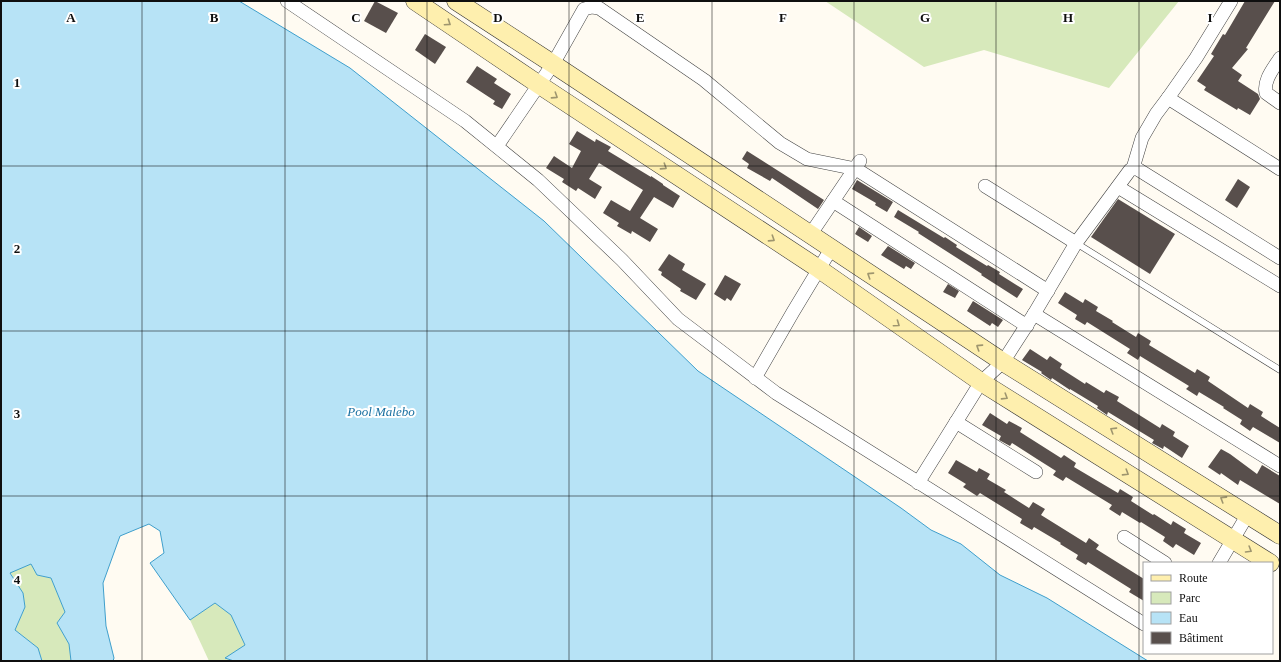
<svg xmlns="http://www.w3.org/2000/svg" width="1281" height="662" viewBox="0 0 1281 662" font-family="Georgia,serif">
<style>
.green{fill:#d7e9bb}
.water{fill:#b7e3f6;stroke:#3f9fcc}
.building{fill:#584f4c}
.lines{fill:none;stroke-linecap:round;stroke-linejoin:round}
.lane-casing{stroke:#424242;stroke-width:7}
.street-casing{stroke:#424242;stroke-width:14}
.secondary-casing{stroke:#313131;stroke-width:19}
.lane{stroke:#fff;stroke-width:6}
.street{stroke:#fff;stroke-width:13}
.secondary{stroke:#feefae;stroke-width:18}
.oneway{stroke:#9e956e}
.grid{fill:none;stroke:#0f0f0f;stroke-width:1;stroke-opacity:0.55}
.labels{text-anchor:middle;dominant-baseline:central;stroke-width:4;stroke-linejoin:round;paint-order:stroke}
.water-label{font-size:13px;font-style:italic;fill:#1970a1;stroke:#fff}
.grid-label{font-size:13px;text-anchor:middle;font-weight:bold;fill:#0f0f0f;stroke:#fff;stroke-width:4;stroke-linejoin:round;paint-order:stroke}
</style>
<rect width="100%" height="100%" fill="#fffbf2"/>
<g class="green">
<path d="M 825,1 L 1179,1 L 1109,88 L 984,50 L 924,67 Z"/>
<path d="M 31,564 L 37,575 L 51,578 L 65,612 L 57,623 L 69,644 L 71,661 L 42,661 L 38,648 L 15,630 L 25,607 L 23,593 L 10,572 Z"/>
<path d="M 215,603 L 231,615 L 245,645 L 226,658 L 234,661 L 209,661 L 190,620 Z"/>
</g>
<path class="water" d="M 1,1 L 239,1 L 350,68 L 544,221 L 698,371 L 901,508 L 931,530 L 961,544 L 1000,575 L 1047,598 L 1148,661 L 234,661 L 225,658 L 245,645 L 231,615 L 215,603 L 190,620 L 150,563 L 164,553 L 160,531 L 149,524 L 120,536 L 103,583 L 106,626 L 114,658 L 113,661 L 71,661 L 69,644 L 57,623 L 65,612 L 51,578 L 37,575 L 31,564 L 10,573 L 23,593 L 25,607 L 15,630 L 38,648 L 42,661 L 1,661 Z"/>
<g class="building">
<path d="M 375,1 L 398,13 L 386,33 L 364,21 Z"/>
<path d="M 1245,1 L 1275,1 L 1246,48 L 1248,49 L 1232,68 L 1242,75 L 1238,81 L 1258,94 L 1260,99 L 1250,115 L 1238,108 L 1237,110 L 1204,90 L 1206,87 L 1197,81 L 1214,56 L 1211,54 L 1223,34 L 1225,35 Z"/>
<path d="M 425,34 L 446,47 L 435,64 L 415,50 Z"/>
<path d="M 477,66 L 497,79 L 494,83 L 511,94 L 502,109 L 493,104 L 495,101 L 466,82 Z"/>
<path d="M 577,131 L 595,142 L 596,139 L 611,147 L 608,151 L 651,177 L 651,176 L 663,184 L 663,185 L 680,196 L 673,208 L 654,197 L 640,218 L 658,229 L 650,242 L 632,231 L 631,234 L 617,226 L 619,223 L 603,213 L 611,200 L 630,211 L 643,190 L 599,163 L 589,179 L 602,187 L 595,199 L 578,188 L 576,191 L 562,182 L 564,179 L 546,168 L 554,156 L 572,168 L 581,151 L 569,144 Z"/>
<path d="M 747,151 L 824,200 L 818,209 L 772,178 L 770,181 L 747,168 L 749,164 L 742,159 Z"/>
<path d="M 1238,179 L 1250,187 L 1237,208 L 1225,200 Z"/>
<path d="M 857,180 L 893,202 L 887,212 L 875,205 L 876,203 L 852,189 Z"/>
<path d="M 1118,199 L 1175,234 L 1150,274 L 1091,237 Z"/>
<path d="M 898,210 L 944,238 L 945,237 L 957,245 L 956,247 L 987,266 L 988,265 L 1000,272 L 999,274 L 1023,289 L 1017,298 L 981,275 L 982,274 L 918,233 L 919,232 L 894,217 Z"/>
<path d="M 859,227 L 872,236 L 868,242 L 855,234 Z"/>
<path d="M 888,246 L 915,263 L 911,269 L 906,266 L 904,269 L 881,255 Z"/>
<path d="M 669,254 L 685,264 L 682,270 L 706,284 L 696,300 L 680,291 L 681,289 L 661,275 L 662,272 L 658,270 Z"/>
<path d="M 725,275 L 741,284 L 731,301 L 727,298 L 725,301 L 714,294 Z"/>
<path d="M 948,284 L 959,291 L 955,298 L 943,292 Z"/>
<path d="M 1065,292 L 1083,303 L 1085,299 L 1098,307 L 1096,311 L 1113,321 L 1112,322 L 1136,337 L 1138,333 L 1151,341 L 1149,345 L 1195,373 L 1197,369 L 1210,377 L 1208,381 L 1248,408 L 1250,404 L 1263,412 L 1261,416 L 1280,428 L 1280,443 L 1253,427 L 1250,431 L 1240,424 L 1242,420 L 1223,408 L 1224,407 L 1199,392 L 1197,396 L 1186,389 L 1189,386 L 1140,356 L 1138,360 L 1127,353 L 1130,349 L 1087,322 L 1085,325 L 1075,319 L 1077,315 L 1058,303 Z"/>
<path d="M 973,301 L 1003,320 L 998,327 L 992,323 L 990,326 L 967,311 Z"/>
<path d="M 1030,349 L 1047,360 L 1050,356 L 1062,364 L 1060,368 L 1085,384 L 1086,382 L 1104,393 L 1106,390 L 1119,397 L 1117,401 L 1160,428 L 1162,424 L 1175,432 L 1173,436 L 1189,446 L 1182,458 L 1164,446 L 1163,449 L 1152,443 L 1154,440 L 1108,412 L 1107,415 L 1097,408 L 1098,406 L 1070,389 L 1070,390 L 1052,378 L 1051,380 L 1041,373 L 1042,372 L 1022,360 Z"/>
<path d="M 990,413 L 1007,424 L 1009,421 L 1022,428 L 1020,432 L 1061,458 L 1064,455 L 1076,463 L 1074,467 L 1118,493 L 1120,489 L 1133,497 L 1131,501 L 1153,515 L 1154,514 L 1171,525 L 1173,521 L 1186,529 L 1184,533 L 1201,543 L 1194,555 L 1176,544 L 1173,548 L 1163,541 L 1165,537 L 1141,522 L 1140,523 L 1122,512 L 1120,516 L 1109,509 L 1112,505 L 1066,477 L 1063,481 L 1053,475 L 1056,471 L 1037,459 L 1012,443 L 1010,446 L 999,440 L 1001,436 L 982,425 Z"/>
<path d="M 1221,449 L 1230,454 L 1257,474 L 1262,465 L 1280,476 L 1280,504 L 1240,480 L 1238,485 L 1221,473 L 1220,475 L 1208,467 Z"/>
<path d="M 956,460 L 977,472 L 979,468 L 990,474 L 987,479 L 1006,490 L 1004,492 L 1029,508 L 1033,502 L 1045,509 L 1041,515 L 1086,543 L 1089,538 L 1099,545 L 1096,549 L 1144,579 L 1144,601 L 1129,592 L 1131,589 L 1088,562 L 1086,565 L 1076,559 L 1078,555 L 1060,544 L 1061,543 L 1034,527 L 1032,530 L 1020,523 L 1022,519 L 980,493 L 977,496 L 963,487 L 966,484 L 948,473 Z"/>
</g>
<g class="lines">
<defs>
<path id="lane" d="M 1076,243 L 1280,370"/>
<g id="street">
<path d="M 287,1 L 465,121 L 538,180 L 622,260 L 678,319 L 776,393 L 1144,624"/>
<path d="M 1280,58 C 1274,68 1263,80 1266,93 L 1280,103"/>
<path d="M 1168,98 L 1196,58 L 1231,1"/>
<path d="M 497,146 L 553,64 L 584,9 L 592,7 L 599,8 L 704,80 L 780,143 L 807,159 L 856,169 L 1048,291"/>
<path d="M 1133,168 L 1142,138 L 1156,114 L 1168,98 L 1280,169"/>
<path d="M 985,186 L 1076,243"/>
<path d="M 1118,187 L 1280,286"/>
<path d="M 833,201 L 1027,326"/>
<path d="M 810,235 L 860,161"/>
<path d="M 1034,314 L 1280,466"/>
<path d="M 755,378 L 793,312 L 831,249"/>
<path d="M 956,422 L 1036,472"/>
<path d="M 918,483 L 981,382 L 1003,362 L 1034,314 L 1076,243 L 1130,170 L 1136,168 L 1139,170 L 1280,258"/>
<path d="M 1124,537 L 1165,563"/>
<path d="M 1219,563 L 1248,514"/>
</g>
<g id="secondary">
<path d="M 415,1 L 538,84 L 819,269 L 981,382 L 1270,563"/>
<path d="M 456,1 L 553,64 L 1003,362 L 1280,535"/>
</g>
</defs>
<use href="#lane" class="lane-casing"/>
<use href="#street" class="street-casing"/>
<use href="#secondary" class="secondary-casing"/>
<use href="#lane" class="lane"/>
<use href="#street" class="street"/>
<use href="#secondary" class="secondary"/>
</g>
<defs><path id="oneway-chevron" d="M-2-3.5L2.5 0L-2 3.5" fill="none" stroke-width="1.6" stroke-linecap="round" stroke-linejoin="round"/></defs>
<g class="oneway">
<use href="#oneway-chevron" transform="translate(448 23) rotate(34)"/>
<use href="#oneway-chevron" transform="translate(555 96) rotate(33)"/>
<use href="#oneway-chevron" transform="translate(664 167) rotate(33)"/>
<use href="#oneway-chevron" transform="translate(772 239) rotate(33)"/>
<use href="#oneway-chevron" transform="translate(870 275) rotate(-147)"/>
<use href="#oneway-chevron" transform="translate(897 324) rotate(35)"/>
<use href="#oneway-chevron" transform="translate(979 347) rotate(-147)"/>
<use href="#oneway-chevron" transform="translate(1005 397) rotate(32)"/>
<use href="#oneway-chevron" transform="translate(1113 430) rotate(-148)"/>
<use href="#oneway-chevron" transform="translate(1126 473) rotate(32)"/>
<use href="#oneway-chevron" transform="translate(1223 499) rotate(-148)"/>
<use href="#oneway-chevron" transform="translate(1249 550) rotate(31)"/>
</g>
<path class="grid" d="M 142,1 L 142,661M 285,1 L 285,661M 427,1 L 427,661M 569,1 L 569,661M 712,1 L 712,661M 854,1 L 854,661M 996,1 L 996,661M 1139,1 L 1139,661M 1,166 L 1280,166M 1,331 L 1280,331M 1,496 L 1280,496"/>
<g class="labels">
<g class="water-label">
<text x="381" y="411">Pool Malebo</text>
</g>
</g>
<g class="grid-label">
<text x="71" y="22">A</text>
<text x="214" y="22">B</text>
<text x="356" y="22">C</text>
<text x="498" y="22">D</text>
<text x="640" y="22">E</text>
<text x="783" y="22">F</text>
<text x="925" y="22">G</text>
<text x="1068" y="22">H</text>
<text x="1210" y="22">I</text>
<text x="17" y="87">1</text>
<text x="17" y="253">2</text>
<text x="17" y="418">3</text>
<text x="17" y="584">4</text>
</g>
<rect width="1281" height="662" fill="none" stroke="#0f0f0f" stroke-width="4"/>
<rect x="1143" y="562" width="130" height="92" fill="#ffffff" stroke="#9f9f9f"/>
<rect x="1151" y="575" width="20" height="6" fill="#feefae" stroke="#9f9f9f"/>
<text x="1179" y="582" font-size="12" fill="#0f0f0f">Route</text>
<rect x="1151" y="592" width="20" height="12" fill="#d7e9bb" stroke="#9f9f9f"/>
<text x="1179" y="602" font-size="12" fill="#0f0f0f">Parc</text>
<rect x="1151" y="612" width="20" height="12" fill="#b7e3f6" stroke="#9f9f9f"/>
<text x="1179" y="622" font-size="12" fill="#0f0f0f">Eau</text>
<rect x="1151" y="632" width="20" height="12" fill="#584f4c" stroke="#9f9f9f"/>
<text x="1179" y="642" font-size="12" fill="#0f0f0f">Bâtiment</text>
</svg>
